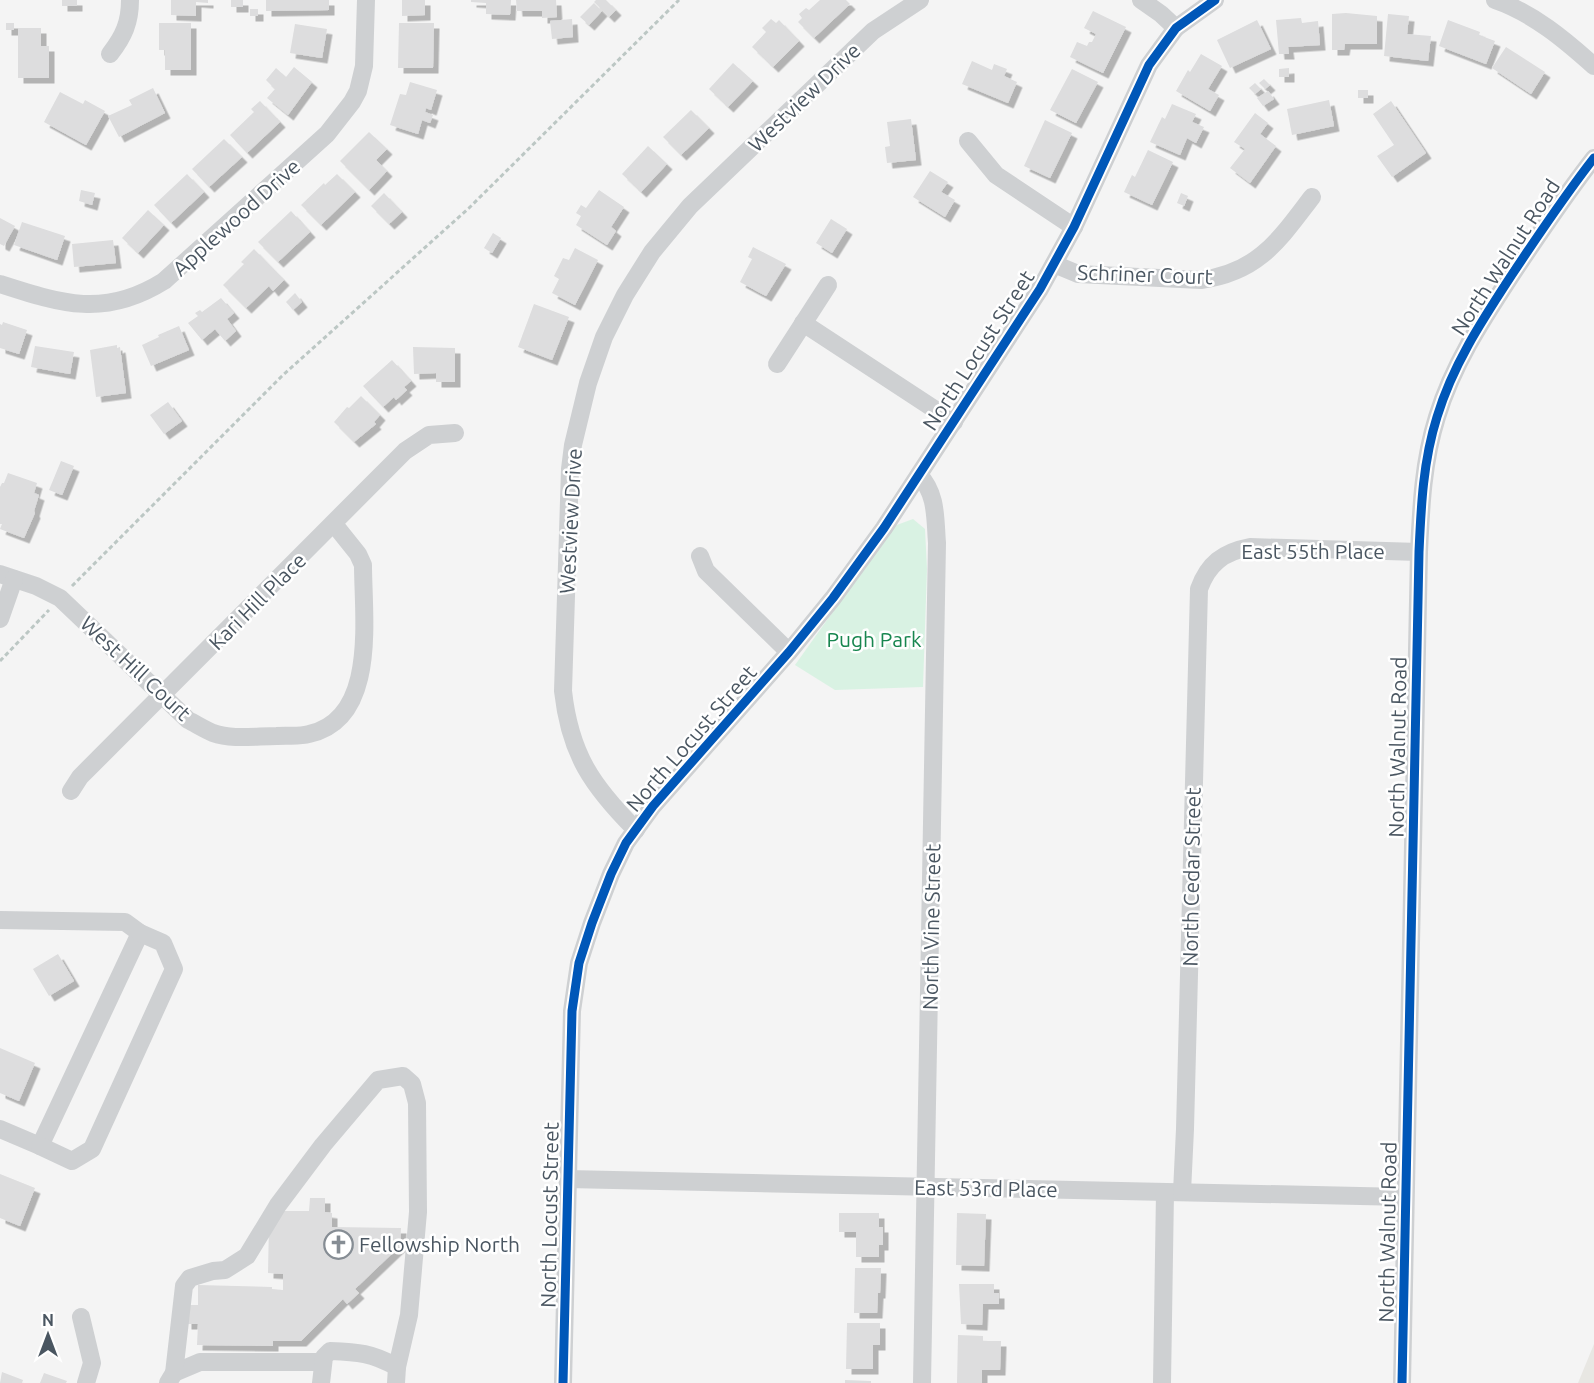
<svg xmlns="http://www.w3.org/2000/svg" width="1594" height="1383" viewBox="0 0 1594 1383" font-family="Ubuntu,sans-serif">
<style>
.commercial{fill:#e8e7e3}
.green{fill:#d9f2e3}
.building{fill:#ddddde;filter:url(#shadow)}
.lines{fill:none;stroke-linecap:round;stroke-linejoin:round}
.path{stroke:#bcc7c4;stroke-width:3;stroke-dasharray:4.5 3;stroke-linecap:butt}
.minor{stroke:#ced0d2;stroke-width:18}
.cycleway-casing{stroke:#fff;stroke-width:13}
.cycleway{stroke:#0057b8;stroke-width:9}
.labels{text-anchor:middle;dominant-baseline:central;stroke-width:5;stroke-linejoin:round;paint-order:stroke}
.street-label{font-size:21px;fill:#4a5661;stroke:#fff}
.park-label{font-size:21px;fill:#17864f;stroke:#fff}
.poi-label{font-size:21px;fill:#4a5661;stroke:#fff;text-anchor:start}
</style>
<defs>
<filter id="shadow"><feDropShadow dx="5.5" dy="5.5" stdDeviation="0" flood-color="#0004"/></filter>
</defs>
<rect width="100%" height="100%" fill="#f4f4f4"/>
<path class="commercial" d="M 1594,1344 L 1594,1383 L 1578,1383 Z"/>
<path class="green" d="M 913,519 L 925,529 L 927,569 L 923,687 L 835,690 L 795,665 L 894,526 Z"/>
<g class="building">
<rect x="62" y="0" width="15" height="6"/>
<path d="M 171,0 L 208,0 L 208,3 L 196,2 L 196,16 L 171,15 Z"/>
<rect x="231" y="0" width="12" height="7"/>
<path d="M 266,0 L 329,0 L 329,10 L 266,11 Z"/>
<path d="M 402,0 L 425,0 L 425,15 L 402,16 Z"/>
<path d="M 471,0 L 511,0 L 510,15 L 486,14 L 486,3 L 471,2 Z"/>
<path d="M 516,0 L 556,0 L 557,17 L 542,18 L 542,11 L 517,11 Z"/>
<path d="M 596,0 L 606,0 L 616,10 L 609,17 L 594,2 Z"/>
<path d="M 820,0 L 846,0 L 850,4 L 814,38 L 798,22 L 802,18 L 799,14 L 806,8 L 809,10 Z"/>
<path d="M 594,3 L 602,11 L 589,25 L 580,17 Z"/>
<rect x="250" y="9" width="8" height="7"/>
<path d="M 1093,11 L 1126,27 L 1103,73 L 1070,57 L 1077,42 L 1087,46 L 1089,42 L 1092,42 L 1096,34 L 1084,28 Z"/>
<path d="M 1346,13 L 1377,16 L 1377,44 L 1345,44 L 1344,50 L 1332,50 L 1332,14 Z"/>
<path d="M 1388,14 L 1409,16 L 1407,34 L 1431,36 L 1428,61 L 1384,56 Z"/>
<path d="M 1301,18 L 1302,23 L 1318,21 L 1320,45 L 1288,47 L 1289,54 L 1279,54 L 1276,20 Z"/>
<path d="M 572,19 L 573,37 L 552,39 L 550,21 Z"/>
<path d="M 771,19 L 776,23 L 779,20 L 799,41 L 773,67 L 752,47 L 766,32 L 762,28 Z"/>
<path d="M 1257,20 L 1271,49 L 1230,68 L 1217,40 Z"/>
<path d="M 1448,20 L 1480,32 L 1479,35 L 1495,41 L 1486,64 L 1439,46 Z"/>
<rect x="6" y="23" width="8" height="7"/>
<path d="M 159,23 L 191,23 L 191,70 L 165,70 L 165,50 L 159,50 Z"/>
<path d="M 399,23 L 434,23 L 433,68 L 398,68 Z"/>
<path d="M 295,24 L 327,29 L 322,58 L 290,53 Z"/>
<path d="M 18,28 L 41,28 L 41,46 L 49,46 L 49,78 L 18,78 Z"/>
<path d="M 1506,47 L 1545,72 L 1531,94 L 1492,68 Z"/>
<path d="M 1201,54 L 1222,66 L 1208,89 L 1219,95 L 1210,111 L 1176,91 L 1188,70 L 1190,72 Z"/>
<path d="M 972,61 L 992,70 L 994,64 L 1007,69 L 1004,76 L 1017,82 L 1008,103 L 962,84 Z"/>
<path d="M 733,63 L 753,81 L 728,107 L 709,89 Z"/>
<path d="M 294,67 L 312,82 L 288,115 L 267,98 L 275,89 L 266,80 L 276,68 L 286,77 Z"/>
<path d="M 1289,68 L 1289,77 L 1279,77 L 1279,69 Z"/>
<path d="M 1072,69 L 1098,82 L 1076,123 L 1050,110 Z"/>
<path d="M 1264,79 L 1270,85 L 1265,89 L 1259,83 Z"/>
<path d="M 410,82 L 437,90 L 431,110 L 426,108 L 425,112 L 433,115 L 430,123 L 422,120 L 418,134 L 390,125 L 400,94 L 406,95 Z"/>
<path d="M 1255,83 L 1261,89 L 1255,94 L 1249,88 Z"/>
<path d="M 153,88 L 165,113 L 119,137 L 108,116 L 132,105 L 129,100 Z"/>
<rect x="1358" y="90" width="10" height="8"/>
<path d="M 1268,91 L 1274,99 L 1263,106 L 1257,98 Z"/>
<path d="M 60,92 L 83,104 L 85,100 L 105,111 L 86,145 L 44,122 Z"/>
<path d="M 1329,100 L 1334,126 L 1292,135 L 1287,109 Z"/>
<path d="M 260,101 L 280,122 L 247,153 L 230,135 L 254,112 L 251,109 Z"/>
<path d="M 1391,101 L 1426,153 L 1392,177 L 1377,156 L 1394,145 L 1373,114 Z"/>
<path d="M 1172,104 L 1196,114 L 1192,122 L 1204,127 L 1196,143 L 1187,138 L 1180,155 L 1150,142 L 1162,117 L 1165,119 Z"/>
<path d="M 691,110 L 709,128 L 681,155 L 663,137 Z"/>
<path d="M 1255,113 L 1268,123 L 1260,134 L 1276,146 L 1250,183 L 1230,168 L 1245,149 L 1234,142 Z"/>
<path d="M 911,119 L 916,160 L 887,163 L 885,147 L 890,146 L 887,122 Z"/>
<path d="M 1045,120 L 1072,133 L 1050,178 L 1024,166 Z"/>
<path d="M 369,132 L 387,149 L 376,160 L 387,171 L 369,190 L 340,161 Z"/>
<path d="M 224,139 L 242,157 L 209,187 L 192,169 Z"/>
<path d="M 648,146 L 667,164 L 641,192 L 622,174 Z"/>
<path d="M 1148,150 L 1173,162 L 1152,205 L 1124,192 L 1132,175 L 1135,177 Z"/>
<path d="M 930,171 L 948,182 L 941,192 L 955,200 L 945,217 L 913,197 Z"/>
<path d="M 187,174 L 204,192 L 171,223 L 154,205 Z"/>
<path d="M 337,174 L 355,192 L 321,225 L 301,205 L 324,183 L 325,185 Z"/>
<path d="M 81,190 L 95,193 L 92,205 L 79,201 Z"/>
<path d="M 599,190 L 624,207 L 611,227 L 616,231 L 607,245 L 576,225 L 581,216 L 576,213 L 581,205 L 586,208 Z"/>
<path d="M 384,193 L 402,212 L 389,224 L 371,206 Z"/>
<path d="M 1181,193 L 1188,196 L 1184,206 L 1177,203 Z"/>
<path d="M 148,210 L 164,225 L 138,253 L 122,238 Z"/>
<path d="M 291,211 L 310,232 L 278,262 L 258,242 Z"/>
<path d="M 0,218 L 15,226 L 4,246 L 0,244 Z"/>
<path d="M 831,219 L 847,229 L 832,253 L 816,243 Z"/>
<path d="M 22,222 L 65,236 L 57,260 L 14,245 Z"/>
<path d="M 493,233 L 501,238 L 492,253 L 484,248 Z"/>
<path d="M 113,240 L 116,263 L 74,267 L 72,244 Z"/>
<path d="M 753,247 L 786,264 L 766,296 L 740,282 L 752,259 L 748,257 Z"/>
<path d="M 575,248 L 598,260 L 575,305 L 552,293 L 559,279 L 554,276 L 563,258 L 569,260 Z"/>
<path d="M 254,249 L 284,280 L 273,291 L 269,286 L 246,308 L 223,285 L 244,264 L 241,262 Z"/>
<path d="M 295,293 L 302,302 L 293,310 L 286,302 Z"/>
<path d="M 221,298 L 234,313 L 227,319 L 236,331 L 225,341 L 215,329 L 202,340 L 188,323 L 198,316 L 195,313 L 200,310 L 202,312 Z"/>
<path d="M 534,304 L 569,317 L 552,360 L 518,347 Z"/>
<path d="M 3,322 L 27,330 L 19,354 L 0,348 L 0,324 L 2,325 Z"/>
<path d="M 179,326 L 189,350 L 151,366 L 142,345 L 159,337 L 158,335 Z"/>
<path d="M 117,345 L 117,348 L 120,347 L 126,393 L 96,397 L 90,350 Z"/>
<path d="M 35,346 L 74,352 L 70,374 L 31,367 Z"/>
<path d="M 413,347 L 455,348 L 455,382 L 436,382 L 436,373 L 414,374 Z"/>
<path d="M 392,360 L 411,381 L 404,387 L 407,390 L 396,400 L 394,397 L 383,407 L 363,386 Z"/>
<path d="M 361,396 L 380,415 L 374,422 L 376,424 L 354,442 L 334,422 L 347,407 L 349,408 Z"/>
<path d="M 168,402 L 182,421 L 164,434 L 150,415 Z"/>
<path d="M 61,461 L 74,466 L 62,495 L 49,490 Z"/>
<path d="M 8,473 L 37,483 L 34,493 L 39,495 L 34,511 L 35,513 L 24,538 L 0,529 L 2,524 L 0,524 L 0,487 L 2,483 L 4,483 Z"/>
<path d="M 58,954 L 74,981 L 49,996 L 33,969 Z"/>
<path d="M 0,1048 L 35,1063 L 19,1101 L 0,1093 Z"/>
<path d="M 0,1174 L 35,1188 L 20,1226 L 0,1218 Z"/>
<path d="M 310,1198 L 325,1198 L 325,1212 L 332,1213 L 332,1227 L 401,1228 L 400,1246 L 355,1289 L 359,1293 L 347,1304 L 343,1299 L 301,1341 L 273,1341 L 273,1346 L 197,1345 L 198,1324 L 186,1324 L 186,1305 L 198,1305 L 198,1285 L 272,1287 L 272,1289 L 283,1290 L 283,1274 L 268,1273 L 269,1223 L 281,1211 L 309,1211 Z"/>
<path d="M 839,1213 L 879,1213 L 879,1227 L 883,1227 L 883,1245 L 879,1245 L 879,1257 L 856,1257 L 856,1232 L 839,1232 Z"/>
<path d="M 957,1213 L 986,1214 L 984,1266 L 956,1265 Z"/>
<path d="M 855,1268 L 881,1268 L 880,1293 L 878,1293 L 877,1313 L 854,1313 Z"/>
<path d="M 959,1284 L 994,1284 L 994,1293 L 999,1293 L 999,1304 L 983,1304 L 982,1325 L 961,1324 Z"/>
<path d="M 847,1323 L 880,1323 L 880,1345 L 873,1345 L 873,1369 L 846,1369 Z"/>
<path d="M 958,1335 L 983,1336 L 983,1341 L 1001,1341 L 1000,1370 L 982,1370 L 982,1383 L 957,1383 Z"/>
<path d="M 2,1372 L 23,1380 L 22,1383 L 0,1383 Z"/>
<path d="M 44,1373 L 67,1381 L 66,1383 L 40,1383 Z"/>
<path d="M 845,1380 L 871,1381 L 871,1383 L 845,1383 Z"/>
</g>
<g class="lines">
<g class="path">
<path d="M 72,586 L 282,376 L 469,208 L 679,0"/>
<path d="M 0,661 L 49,610"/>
</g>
<g class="minor">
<path d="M 1141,0 L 1161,14 L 1176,28"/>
<path d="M 1495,0 C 1533,13 1565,40 1594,66"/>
<path d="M 110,54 C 124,36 130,22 130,0"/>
<path d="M 968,141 L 996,175 L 1074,227"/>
<path d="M 1054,264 L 1078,274 L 1201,280 C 1259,272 1279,240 1312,197"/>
<path d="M 0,284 C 62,304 105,318 164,281 L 327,134 L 352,102 L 358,91 L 364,66 L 366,0"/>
<path d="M 803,323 L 954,422"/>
<path d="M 777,364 L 828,285"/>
<path d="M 919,475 C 937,494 935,518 937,543 L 922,1383"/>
<path d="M 700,556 L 706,571 L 789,652"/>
<path d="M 0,574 L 36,586 L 60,598 L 188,720 C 196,724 204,729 213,733 C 232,740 256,736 277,736 C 287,735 299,737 309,734 C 378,719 363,618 363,565 L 358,554 L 334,524"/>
<path d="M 0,619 L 14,579"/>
<path d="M 71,791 L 80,777 L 405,451 L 429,435 L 455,433"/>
<path d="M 636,830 C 592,786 570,754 563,691 L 570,469 L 573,445 L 588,383 L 604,337 L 625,295 L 652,252 L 690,206 L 873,31 L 920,0"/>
<path d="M 0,920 L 125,922 L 140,933 L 40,1146 L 0,1129"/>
<path d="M 40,1146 L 72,1161 L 92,1149 L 174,969 L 163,943 L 140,933"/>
<path d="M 567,1179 L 1405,1197"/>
<path d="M 1182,1192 L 1185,1129 L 1199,589 C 1208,564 1223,552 1250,547 L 1419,552"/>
<path d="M 81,1317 L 92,1363 L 86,1383"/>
<path d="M 174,1373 L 200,1362 L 323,1362"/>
<path d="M 168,1383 L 174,1373 L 184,1286 L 190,1278 L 213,1271 L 225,1270 L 247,1256 L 278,1205 L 323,1145 L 378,1080 L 403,1076 L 412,1084 L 417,1103 L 418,1212 L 409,1315 L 397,1367 L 396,1383"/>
<path d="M 321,1383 L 324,1357 L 330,1351 C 358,1352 372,1353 397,1367"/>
<path d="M 563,1383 L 572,1011 L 579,963 L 592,923 L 611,874 L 626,843 L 653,806 L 789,652 L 833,598 L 884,528 L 1040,289 L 1074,227 L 1149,65 L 1176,28 L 1215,0"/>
<path d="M 1162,1383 L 1165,1192"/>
<path d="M 1402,1383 L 1419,552 C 1421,507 1423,461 1437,417 C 1453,364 1483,319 1513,273 C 1539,234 1565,195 1594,158"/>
</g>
<defs>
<g id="cycleway">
<path d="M 563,1383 L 572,1011 L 579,963 L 592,923 L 611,874 L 626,843 L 653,806 L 789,652 L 833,598 L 884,528 L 1040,289 L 1074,227 L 1149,65 L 1176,28 L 1215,0"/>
<path d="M 1402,1383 L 1419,552 C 1421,507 1423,461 1437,417 C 1453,364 1483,319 1513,273 C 1539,234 1565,195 1594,158"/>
</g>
</defs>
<use href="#cycleway" class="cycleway-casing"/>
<use href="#cycleway" class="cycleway"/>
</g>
<defs>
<symbol id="church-ring" viewBox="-11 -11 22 22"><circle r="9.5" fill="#fff" stroke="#868d94" stroke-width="1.5"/><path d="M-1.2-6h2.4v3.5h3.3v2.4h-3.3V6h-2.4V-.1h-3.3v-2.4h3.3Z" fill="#868d94"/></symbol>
</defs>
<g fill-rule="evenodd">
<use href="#church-ring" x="322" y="1228" width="33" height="33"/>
</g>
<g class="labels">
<g class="street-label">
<text transform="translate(804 97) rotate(-44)">Westview Drive</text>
<text transform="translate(236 217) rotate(-42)">Applewood Drive</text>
<text transform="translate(1505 257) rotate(-57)">North Walnut Road</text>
<text transform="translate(1145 274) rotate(2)">Schriner Court</text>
<text transform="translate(978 350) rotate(-57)">North Locust Street</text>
<text transform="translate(570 521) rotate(-87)">Westview Drive</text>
<text x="1313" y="551">East 55th Place</text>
<text transform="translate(257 601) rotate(-45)">Kari Hill Place</text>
<text transform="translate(136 668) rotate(43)">West Hill Court</text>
<text transform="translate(691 738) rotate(-49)">North Locust Street</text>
<text transform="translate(1397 747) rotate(-89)">North Walnut Road</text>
<text transform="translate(1191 877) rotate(-89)">North Cedar Street</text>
<text transform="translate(931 927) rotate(-89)">North Vine Street</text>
<text transform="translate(986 1188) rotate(1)">East 53rd Place</text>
<text transform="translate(549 1215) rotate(-89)">North Locust Street</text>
<text transform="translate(1387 1232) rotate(-89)">North Walnut Road</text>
</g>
<g class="park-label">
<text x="874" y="639">Pugh Park</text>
</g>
<g class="poi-label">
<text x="359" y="1244">Fellowship North</text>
</g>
</g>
<g transform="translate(48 1335)" stroke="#ffffff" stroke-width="4.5" paint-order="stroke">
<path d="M0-4.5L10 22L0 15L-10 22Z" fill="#4a5661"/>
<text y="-9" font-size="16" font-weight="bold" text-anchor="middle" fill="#4a5661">N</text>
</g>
</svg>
